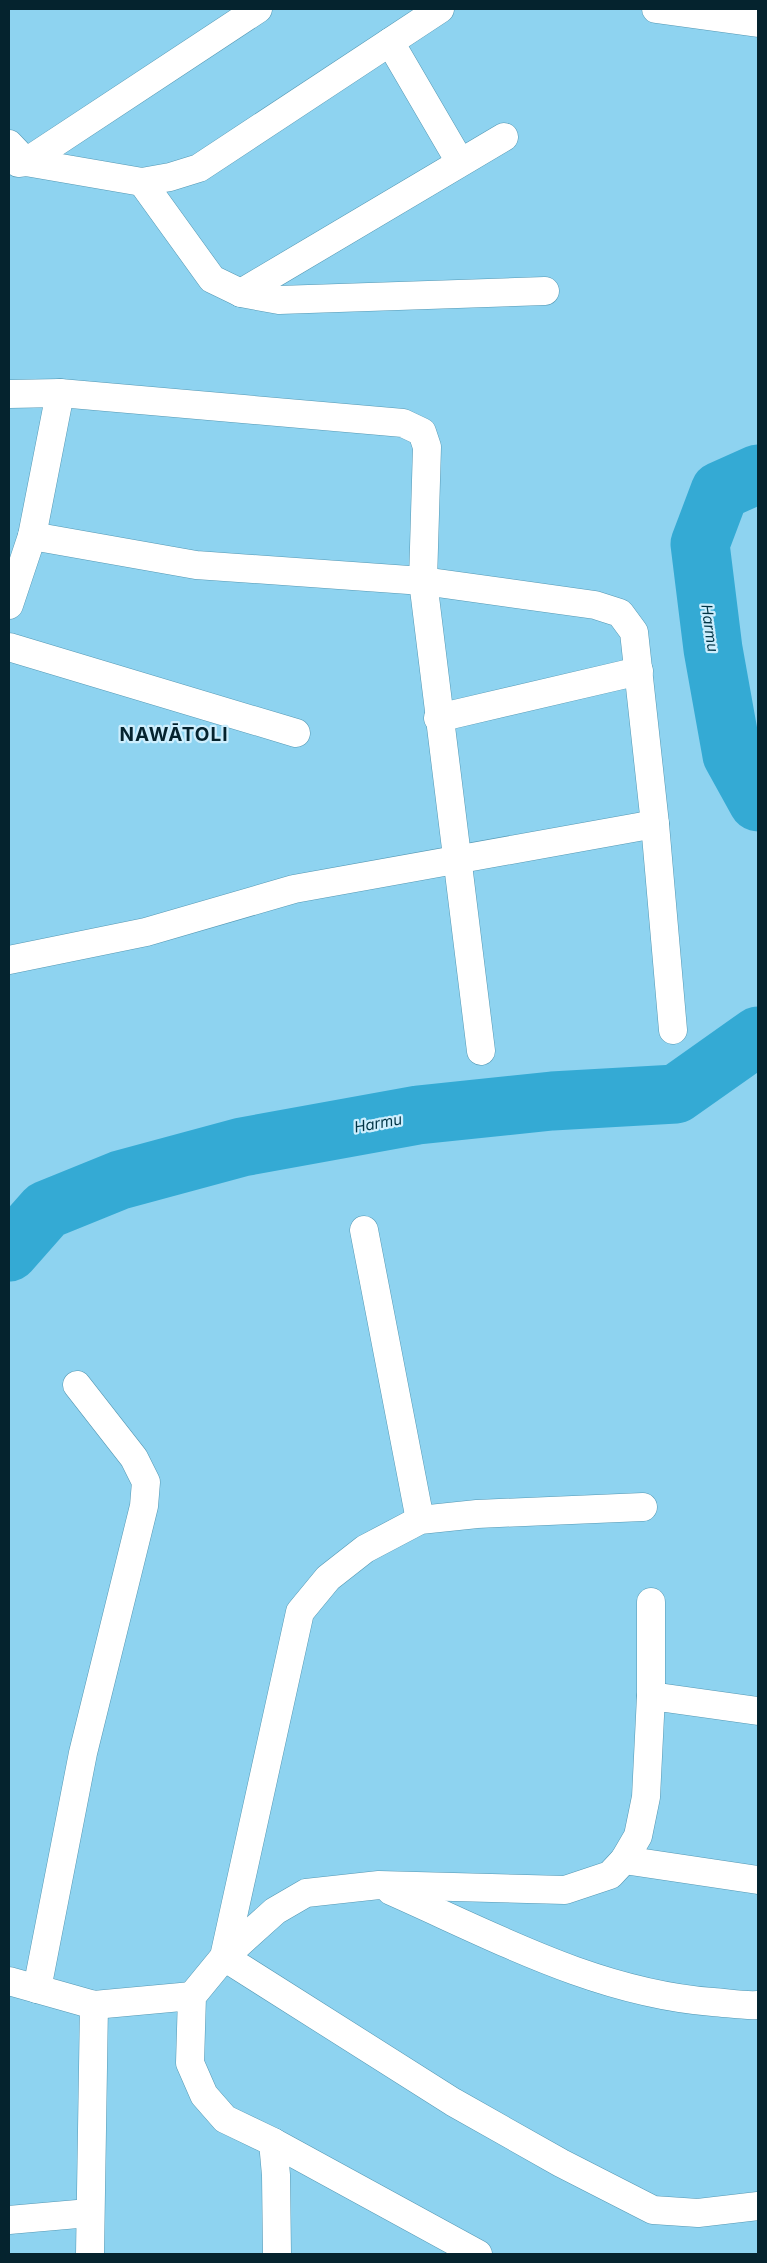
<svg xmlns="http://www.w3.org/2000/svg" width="767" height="2263" viewBox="0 0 767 2263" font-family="Inter,sans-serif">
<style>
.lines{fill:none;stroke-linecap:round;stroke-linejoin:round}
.river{stroke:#34aad4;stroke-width:59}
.street-casing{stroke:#5498b4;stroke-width:29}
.street{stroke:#fff;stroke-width:28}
.labels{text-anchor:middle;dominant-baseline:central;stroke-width:4.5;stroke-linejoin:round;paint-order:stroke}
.water-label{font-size:15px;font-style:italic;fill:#003445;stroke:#cdeefd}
.district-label{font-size:19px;font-weight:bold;letter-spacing:1px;fill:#05232e;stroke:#cdeefd}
</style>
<rect width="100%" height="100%" fill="#8ed3f0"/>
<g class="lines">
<g class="river">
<path d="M 758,474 L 720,491 L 700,544 L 713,649 L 732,755 L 758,802"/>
<path d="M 9,1252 L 46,1210 L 120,1180 L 242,1147 L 418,1115 L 552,1101 L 676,1094 L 758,1036"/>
</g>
<defs>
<g id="street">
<path d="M 656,9 L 758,23"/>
<path d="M 390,42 L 460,162"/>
<path d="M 9,144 L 26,162 L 142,182 L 170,177 L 199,168 L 440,9"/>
<path d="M 18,163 L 26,162 L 258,9"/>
<path d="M 142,182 L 212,279 L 241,293 L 279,300 L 545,291"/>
<path d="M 241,293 L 504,137"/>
<path d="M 9,394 L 60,393 L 403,423 L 422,432 L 427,447 L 423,581 L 481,1051"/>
<path d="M 32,536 L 196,565 L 423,581 L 595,605 L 620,613 L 634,632 L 655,824 L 673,1030"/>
<path d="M 9,605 L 32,536 L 60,393"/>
<path d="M 9,647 L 296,733"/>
<path d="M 438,718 L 639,671"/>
<path d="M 9,960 L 146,932 L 294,889 L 655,824"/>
<path d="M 364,1230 L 420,1520"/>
<path d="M 651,1602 L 651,1696"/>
<path d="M 758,1711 L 651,1696 L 646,1797 L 638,1836 L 624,1860 L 610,1875 L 565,1890 L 379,1885 L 306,1893 L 275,1911 L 224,1957 L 453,2102 L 561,2163 L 653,2210 L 698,2213 L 758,2206"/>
<path d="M 624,1860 L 758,1880"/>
<path d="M 391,1891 C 495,1937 597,1993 713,2002 C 728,2003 743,2006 758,2005"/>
<path d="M 9,1981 L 94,2005 L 192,1996"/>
<path d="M 37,1989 L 83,1753 L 144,1506 L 146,1482 L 134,1458 L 77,1385"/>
<path d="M 273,2142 L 478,2254"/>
<path d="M 9,2220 L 89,2213"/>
<path d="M 90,2254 L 94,2005"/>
<path d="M 277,2254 L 276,2175 L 273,2142 L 225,2119 L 204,2095 L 190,2063 L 192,1996 L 224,1957 L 300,1612 L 328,1578 L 365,1549 L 420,1520 L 477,1514 L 643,1507"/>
</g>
</defs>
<use href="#street" class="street-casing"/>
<use href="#street" class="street"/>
</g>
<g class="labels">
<g class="water-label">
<text transform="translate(710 628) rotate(82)">Harmu</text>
<text transform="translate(378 1123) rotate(-10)">Harmu</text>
</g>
<g class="district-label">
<text x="174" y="734">NAWĀTOLI</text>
</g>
</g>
<rect width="767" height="2263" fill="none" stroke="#05232e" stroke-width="20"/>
</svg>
